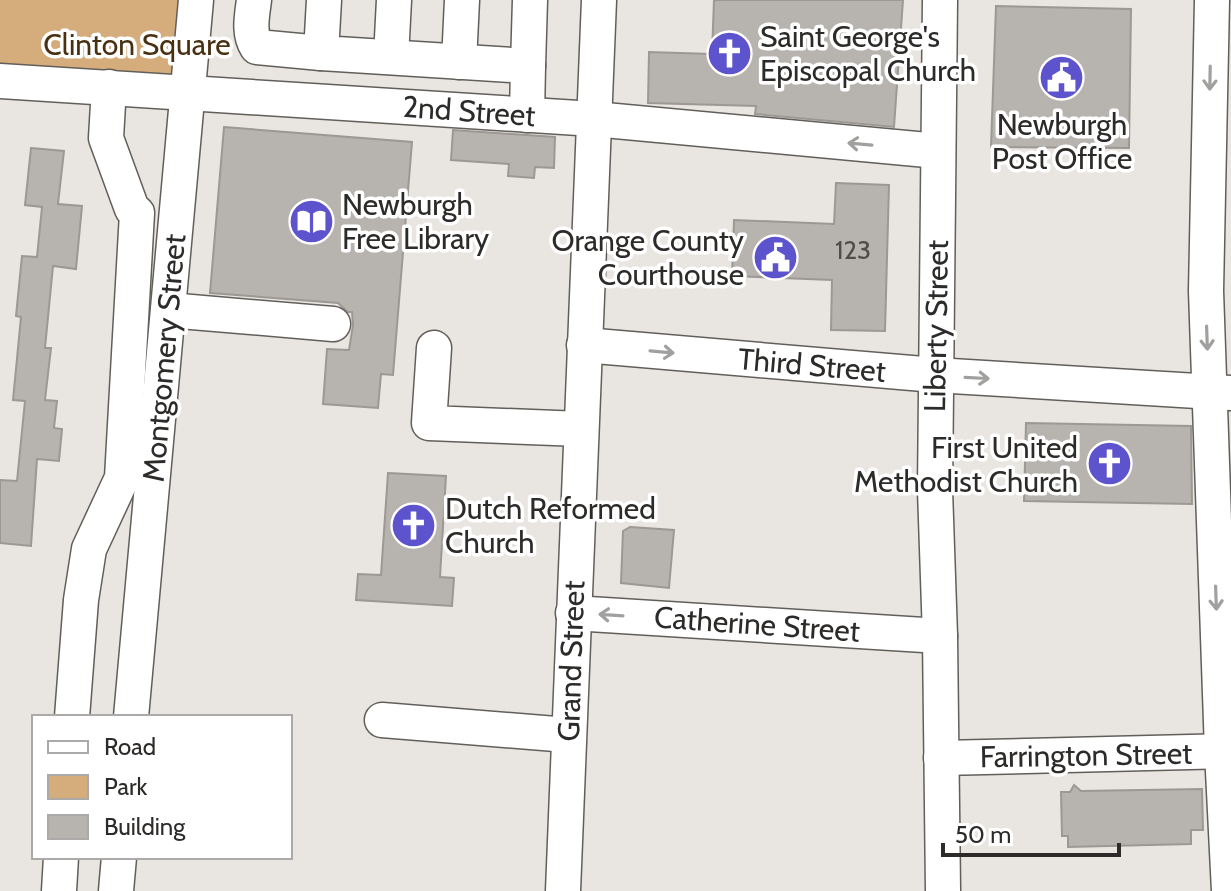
<svg xmlns="http://www.w3.org/2000/svg" width="1231" height="891" viewBox="0 0 1231 891" font-family="Cabin,sans-serif">
<style>
.green{fill:#d5ad7d}
.building{fill:#b7b3af;stroke:#9c9894;stroke-width:2}
.lines{fill:none;stroke-linecap:round;stroke-linejoin:round}
.minor-casing{stroke:#625f5b;stroke-width:37}
.minor{stroke:#fff;stroke-width:34}
.oneway{stroke:#a0a09f}
.labels{text-anchor:middle;dominant-baseline:central;stroke-width:7;stroke-linejoin:round;paint-order:stroke}
.number-label{font-size:26px;fill:#4f4d4a}
.poi-label{font-size:30px;fill:#2c2b29;stroke:#fff;text-anchor:start}
.park-label{font-size:30px;fill:#483011;stroke:#fff}
.street-label{font-size:30px;fill:#2c2b29;stroke:#fff}
</style>
<rect width="100%" height="100%" fill="#e9e5e1"/>
<path class="green" d="M 0,0 L 197,0 L 189,92 L 0,81 Z"/>
<g class="building">
<path d="M 714,0 L 903,0 L 894,127 L 755,114 L 756,106 L 648,103 L 649,52 L 712,54 Z"/>
<path d="M 996,6 L 1131,9 L 1129,148 L 991,147 Z"/>
<path d="M 224,127 L 412,142 L 393,375 L 381,374 L 378,408 L 323,404 L 327,349 L 349,350 L 353,325 L 352,312 L 348,312 L 338,303 L 210,293 Z"/>
<path d="M 453,130 L 555,137 L 554,168 L 535,167 L 534,178 L 508,176 L 509,164 L 451,160 Z"/>
<path d="M 31,148 L 64,151 L 58,204 L 82,206 L 76,269 L 53,266 L 45,348 L 51,348 L 45,400 L 57,401 L 54,428 L 62,429 L 59,461 L 37,459 L 31,546 L 0,543 L 0,480 L 17,481 L 25,401 L 13,400 L 21,317 L 16,316 L 22,256 L 37,257 L 42,207 L 25,205 Z"/>
<path d="M 836,183 L 889,185 L 885,331 L 831,330 L 832,280 L 732,276 L 734,220 L 834,224 Z"/>
<path d="M 1026,423 L 1191,426 L 1192,504 L 1024,501 Z"/>
<path d="M 388,473 L 446,476 L 440,577 L 454,578 L 452,606 L 356,600 L 358,574 L 381,575 Z"/>
<path d="M 630,527 L 674,530 L 669,588 L 621,583 L 623,531 Z"/>
<path d="M 1074,785 L 1081,791 L 1202,789 L 1203,830 L 1191,830 L 1191,844 L 1068,847 L 1068,836 L 1062,836 L 1061,792 L 1070,792 Z"/>
</g>
<g class="lines">
<defs>
<g id="minor">
<path d="M 254,0 C 252,16 248,33 257,47 L 321,53"/>
<path d="M 324,0 L 321,53 L 528,66 L 527,115"/>
<path d="M 940,0 L 935,490 L 940,636 L 943,891"/>
<path d="M 1212,0 L 1206,291 L 1222,751 L 1229,891"/>
<path d="M 391,57 L 394,0"/>
<path d="M 459,62 L 462,0"/>
<path d="M 528,66 L 530,0"/>
<path d="M 0,81 L 594,119 L 938,151"/>
<path d="M 168,310 L 333,324"/>
<path d="M 584,345 L 935,375 L 1230,393"/>
<path d="M 434,348 L 429,423 L 581,429"/>
<path d="M 573,613 L 940,636"/>
<path d="M 72,717 L 81,600 L 89,549 L 122,478 L 137,213 L 132,209 L 106,138 L 109,87"/>
<path d="M 131,717 L 196,0"/>
<path d="M 382,720 L 568,735"/>
<path d="M 941,758 L 1231,751"/>
<path d="M 59,891 L 61,857"/>
<path d="M 116,891 L 119,857"/>
<path d="M 563,891 L 599,0"/>
</g>
</defs>
<use href="#minor" class="minor-casing"/>
<use href="#minor" class="minor"/>
</g>
<defs><path id="oneway-shaft" d="M-6 0H5M1.5-3L5.5 0L1.5 3" fill="none" stroke-width="1.6" stroke-linecap="round" stroke-linejoin="round" transform="scale(2)"/></defs>
<g class="oneway">
<use href="#oneway-shaft" transform="translate(1210 78) rotate(91)"/>
<use href="#oneway-shaft" transform="translate(860 144) rotate(-175)"/>
<use href="#oneway-shaft" transform="translate(1207 338) rotate(88)"/>
<use href="#oneway-shaft" transform="translate(662 352) rotate(5)"/>
<use href="#oneway-shaft" transform="translate(977 378) rotate(3)"/>
<use href="#oneway-shaft" transform="translate(1216 598) rotate(88)"/>
<use href="#oneway-shaft" transform="translate(611 615) rotate(-176)"/>
</g>
<defs>
<symbol id="church-disc" viewBox="-11 -11 22 22"><circle r="9.5" fill="#5d54cd" stroke="#fff"/><path d="M-1.2-6h2.4v3.5h3.3v2.4h-3.3V6h-2.4V-.1h-3.3v-2.4h3.3Z" fill="#fff"/></symbol>
<symbol id="civic-disc" viewBox="-11 -11 22 22"><circle r="9.5" fill="#5d54cd" stroke="#fff"/><path d="M-.6-6.5H3V-4.5H.6V-3L4-1V1h2V6H-6V1h2V-1L-.6-3ZM-1.2 2.5V6h2.4V2.5Z" fill="#fff"/></symbol>
<symbol id="library-disc" viewBox="-11 -11 22 22"><circle r="9.5" fill="#5d54cd" stroke="#fff"/><path d="M-6-4Q-3-5.5-.7-3.5V5Q-3 3-6 4ZM6-4Q3-5.5 .7-3.5V5Q3 3 6 4Z" fill="#fff"/></symbol>
</defs>
<g fill-rule="evenodd">
<use href="#church-disc" x="704" y="28" width="51" height="51"/>
<use href="#civic-disc" x="1036" y="52" width="51" height="51"/>
<use href="#library-disc" x="286" y="196" width="51" height="51"/>
<use href="#civic-disc" x="750" y="232" width="51" height="51"/>
<use href="#church-disc" x="1084" y="438" width="51" height="51"/>
<use href="#church-disc" x="388" y="500" width="51" height="51"/>
</g>
<g class="labels">
<g class="number-label">
<text x="853" y="250">123</text>
</g>
<g class="poi-label">
<text x="760" y="36">Saint George's<tspan x="760" dy="34">Episcopal Church</tspan></text>
<text x="1062" y="124" text-anchor="middle">Newburgh<tspan x="1062" dy="34">Post Office</tspan></text>
<text x="342" y="204">Newburgh<tspan x="342" dy="34">Free Library</tspan></text>
<text x="744" y="240" text-anchor="end">Orange County<tspan x="744" dy="34">Courthouse</tspan></text>
<text x="1078" y="447" text-anchor="end">First United<tspan x="1078" dy="34">Methodist Church</tspan></text>
<text x="445" y="508">Dutch Reformed<tspan x="445" dy="34">Church</tspan></text>
</g>
<g class="park-label">
<text x="137" y="44">Clinton Square</text>
</g>
<g class="street-label">
<text transform="translate(469 111) rotate(4)">2nd Street</text>
<text transform="translate(936 326) rotate(-89)">Liberty Street</text>
<text transform="translate(164 358) rotate(-85)">Montgomery Street</text>
<text transform="translate(812 365) rotate(5)">Third Street</text>
<text transform="translate(757 624) rotate(4)">Catherine Street</text>
<text transform="translate(571 661) rotate(-88)">Grand Street</text>
<text transform="translate(1086 755) rotate(-1)">Farrington Street</text>
</g>
</g>
<rect x="32" y="715" width="260" height="144" fill="#ffffff" stroke="#abaaa9" stroke-width="2"/>
<rect x="48" y="741" width="40" height="12" fill="#ffffff" stroke="#abaaa9" stroke-width="2"/>
<text x="104" y="755" font-size="24" fill="#2c2b29">Road</text>
<rect x="48" y="775" width="40" height="24" fill="#d5ad7d" stroke="#abaaa9" stroke-width="2"/>
<text x="104" y="795" font-size="24" fill="#2c2b29">Park</text>
<rect x="48" y="815" width="40" height="24" fill="#b7b3af" stroke="#abaaa9" stroke-width="2"/>
<text x="104" y="835" font-size="24" fill="#2c2b29">Building</text>
<path d="M943 843v12h176v-12" fill="none" stroke="#2c2b29" stroke-width="4"/>
<text x="955" y="843" font-size="24" fill="#2c2b29" stroke="#ffffff" stroke-width="6" paint-order="stroke">50 m</text>
</svg>
